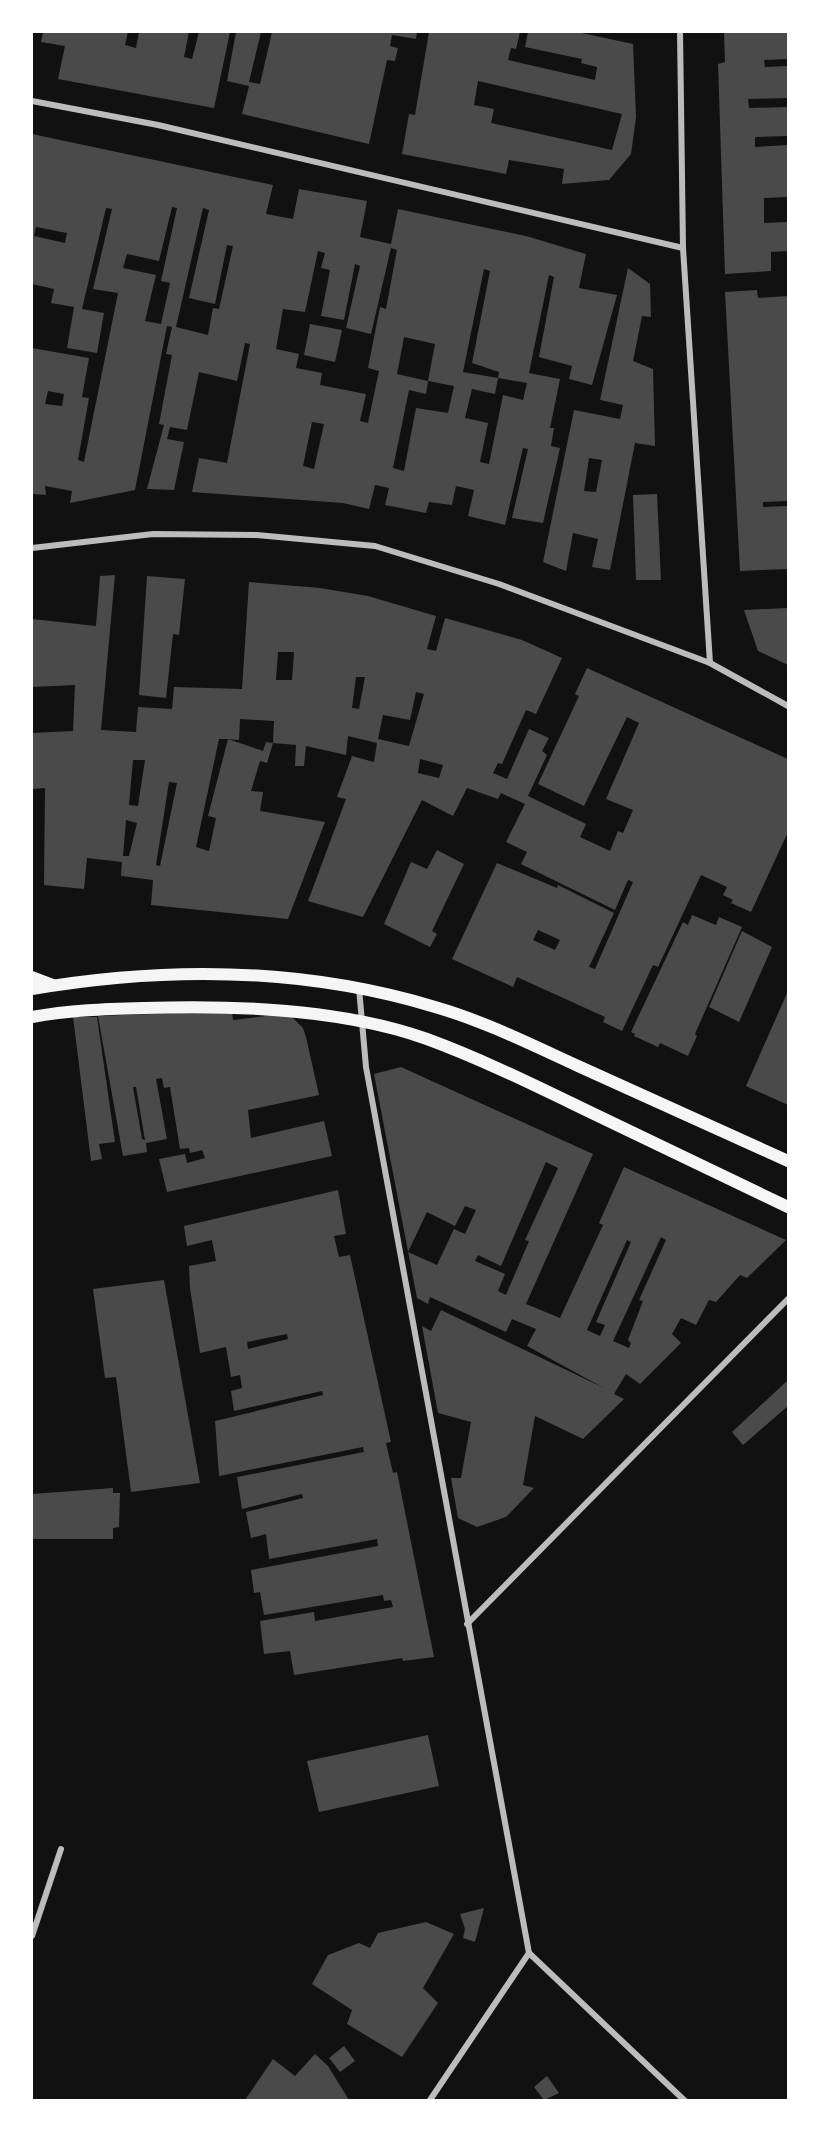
<svg xmlns="http://www.w3.org/2000/svg" width="820" height="2132" viewBox="0 0 820 2132" font-family="Commissioner,sans-serif">
<style>
.building{fill:#4a4a4a;fill-rule:evenodd}
.lines{fill:none;stroke-linecap:round;stroke-linejoin:round}
.minor{stroke:#bcbcbc;stroke-width:6}
.secondary{stroke:#f5f5f5;stroke-width:12}
</style>
<rect width="100%" height="100%" fill="#111"/>
<g class="building">
<path d="M 43,32 L 128,32 L 125,45 L 136,48 L 139,32 L 189,32 L 184,57 L 192,59 L 199,32 L 230,32 L 214,108 L 58,79 L 65,46 L 41,42 Z"/>
<path d="M 236,32 L 261,32 L 249,82 L 260,84 L 272,32 L 417,32 L 416,39 L 392,35 L 390,46 L 398,48 L 395,61 L 387,60 L 369,144 L 242,114 L 249,86 L 227,81 Z"/>
<path d="M 429,32 L 520,32 L 516,49 L 511,48 L 508,60 L 595,80 L 597,67 L 581,63 L 582,59 L 525,47 L 528,32 L 577,32 L 633,44 L 636,117 L 631,154 L 609,180 L 562,184 L 564,169 L 509,160 L 506,174 L 402,154 L 409,114 L 415,115 ZM 478,81 L 622,114 L 612,150 L 491,123 L 494,109 L 474,105 Z"/>
<path d="M 724,32 L 788,32 L 788,59 L 764,60 L 765,67 L 788,66 L 788,98 L 748,99 L 749,108 L 788,107 L 788,136 L 755,137 L 755,147 L 788,145 L 788,197 L 764,198 L 764,223 L 788,222 L 788,251 L 771,252 L 771,271 L 725,274 L 718,64 L 725,62 Z"/>
<path d="M 32,134 L 273,185 L 266,214 L 293,219 L 299,189 L 367,201 L 360,237 L 391,244 L 398,209 L 526,236 L 586,254 L 579,288 L 617,295 L 592,385 L 569,379 L 572,366 L 539,357 L 554,277 L 549,275 L 529,373 L 560,379 L 550,428 L 554,428 L 551,446 L 560,448 L 543,523 L 512,518 L 528,449 L 523,448 L 505,525 L 468,516 L 474,490 L 456,486 L 452,505 L 429,502 L 426,513 L 385,505 L 389,488 L 375,485 L 369,509 L 343,503 L 192,492 L 199,458 L 227,463 L 250,344 L 245,343 L 237,381 L 199,372 L 187,430 L 170,427 L 167,439 L 184,442 L 174,490 L 147,489 L 164,425 L 159,424 L 172,355 L 166,354 L 172,327 L 167,326 L 135,490 L 70,503 L 72,491 L 45,486 L 46,495 L 32,494 L 32,348 L 89,358 L 82,397 L 89,398 L 78,460 L 84,462 L 118,293 L 93,289 L 112,209 L 106,208 L 82,309 L 104,313 L 97,353 L 67,348 L 74,307 L 51,303 L 54,289 L 32,284 ZM 172,207 L 177,208 L 161,281 L 170,283 L 161,324 L 145,321 L 156,275 L 123,268 L 127,254 L 159,261 ZM 203,208 L 209,210 L 189,298 L 215,304 L 227,245 L 233,246 L 219,309 L 213,308 L 208,335 L 176,327 ZM 36,227 L 67,233 L 65,243 L 34,236 ZM 391,248 L 397,250 L 386,309 L 380,307 L 368,368 L 379,371 L 368,423 L 360,421 L 366,394 L 320,385 L 322,373 L 296,368 L 299,354 L 276,349 L 283,309 L 305,312 L 318,251 L 325,253 L 321,268 L 330,270 L 321,316 L 344,320 L 355,264 L 360,266 L 346,328 L 371,334 ZM 484,269 L 490,271 L 472,363 L 499,372 L 498,378 L 527,383 L 523,400 L 503,395 L 489,464 L 480,462 L 488,423 L 465,418 L 472,389 L 495,394 L 498,378 L 463,372 ZM 404,337 L 435,344 L 428,381 L 454,386 L 448,413 L 416,408 L 404,471 L 393,468 L 409,390 L 426,394 L 428,381 L 397,374 ZM 48,391 L 64,394 L 62,406 L 45,404 ZM 312,422 L 324,424 L 314,469 L 303,466 Z"/>
<path d="M 628,268 L 650,284 L 651,317 L 642,316 L 633,361 L 653,369 L 655,446 L 635,443 L 610,570 L 592,567 L 598,539 L 573,533 L 566,571 L 543,562 L 574,410 L 620,419 L 623,405 L 600,400 ZM 589,458 L 602,460 L 596,492 L 584,491 Z"/>
<path d="M 757,290 L 758,298 L 788,296 L 788,501 L 763,502 L 763,507 L 788,506 L 788,569 L 740,571 L 725,292 Z"/>
<path d="M 310,324 L 342,330 L 335,362 L 304,355 Z"/>
<path d="M 657,494 L 661,580 L 636,580 L 633,495 Z"/>
<path d="M 115,575 L 101,730 L 136,732 L 138,707 L 172,709 L 174,687 L 242,689 L 249,582 L 320,588 L 368,596 L 436,616 L 427,649 L 436,651 L 445,618 L 522,640 L 562,658 L 536,714 L 526,710 L 502,764 L 498,763 L 493,773 L 507,779 L 529,729 L 549,738 L 542,751 L 547,755 L 528,796 L 586,824 L 580,837 L 610,851 L 618,831 L 623,833 L 633,810 L 606,799 L 639,723 L 627,717 L 584,806 L 538,784 L 579,696 L 575,694 L 587,668 L 788,759 L 788,832 L 751,912 L 731,903 L 733,900 L 723,895 L 727,887 L 701,875 L 658,967 L 653,965 L 622,1031 L 603,1022 L 605,1017 L 517,977 L 513,987 L 452,959 L 497,863 L 557,888 L 558,885 L 614,913 L 589,967 L 595,969 L 633,882 L 628,880 L 615,910 L 521,864 L 527,852 L 506,842 L 525,804 L 501,793 L 498,799 L 467,788 L 453,816 L 422,800 L 363,917 L 308,901 L 346,799 L 337,797 L 352,756 L 374,762 L 377,743 L 348,736 L 346,755 L 306,746 L 304,766 L 295,766 L 296,745 L 273,743 L 274,721 L 240,719 L 239,740 L 228,739 L 263,751 L 266,742 L 273,743 L 267,763 L 260,761 L 251,791 L 263,792 L 260,811 L 325,822 L 288,919 L 151,905 L 153,880 L 121,876 L 122,862 L 87,858 L 84,889 L 44,885 L 45,788 L 32,789 L 32,733 L 73,731 L 75,685 L 32,687 L 32,619 L 96,626 L 100,576 ZM 278,652 L 294,652 L 292,680 L 276,680 ZM 356,677 L 365,677 L 359,709 L 352,708 ZM 416,692 L 424,694 L 409,746 L 378,739 L 383,715 L 410,720 ZM 219,739 L 228,739 L 208,816 L 216,818 L 209,851 L 196,847 ZM 420,759 L 443,765 L 439,778 L 418,773 ZM 133,760 L 145,760 L 138,806 L 129,805 ZM 169,782 L 177,783 L 160,866 L 156,865 ZM 126,820 L 137,823 L 129,856 L 123,856 ZM 538,930 L 560,940 L 555,950 L 533,940 Z"/>
<path d="M 147,576 L 185,579 L 179,635 L 173,634 L 166,698 L 139,695 Z"/>
<path d="M 788,608 L 788,665 L 758,651 L 744,610 Z"/>
<path d="M 437,850 L 464,864 L 432,931 L 437,934 L 430,947 L 384,924 L 411,862 L 427,869 Z"/>
<path d="M 692,915 L 716,925 L 719,917 L 742,927 L 695,1034 L 697,1036 L 688,1056 L 660,1043 L 658,1047 L 634,1036 L 635,1034 L 631,1032 L 683,922 L 688,925 Z"/>
<path d="M 742,931 L 772,947 L 739,1022 L 709,1007 Z"/>
<path d="M 788,991 L 788,1105 L 746,1086 Z"/>
<path d="M 232,1011 L 233,1020 L 274,1015 L 292,1017 L 303,1028 L 306,1037 L 319,1095 L 248,1110 L 251,1138 L 324,1121 L 332,1156 L 167,1192 L 159,1159 L 185,1154 L 187,1163 L 205,1158 L 202,1150 L 190,1153 L 189,1148 L 180,1149 L 170,1087 L 164,1088 L 162,1078 L 156,1079 L 167,1139 L 146,1143 L 147,1152 L 123,1156 L 98,1016 ZM 133,1087 L 136,1087 L 145,1140 L 142,1139 Z"/>
<path d="M 73,1017 L 97,1017 L 115,1142 L 99,1144 L 102,1159 L 91,1161 Z"/>
<path d="M 401,1067 L 593,1154 L 526,1304 L 560,1318 L 603,1225 L 599,1223 L 624,1167 L 786,1240 L 747,1278 L 740,1275 L 716,1302 L 709,1300 L 696,1325 L 681,1318 L 672,1334 L 681,1343 L 640,1384 L 626,1374 L 614,1394 L 624,1399 L 583,1439 L 535,1416 L 523,1485 L 534,1488 L 506,1517 L 477,1527 L 458,1518 L 451,1478 L 461,1478 L 471,1422 L 438,1413 L 422,1326 L 431,1331 L 441,1310 L 604,1388 L 527,1346 L 536,1329 L 512,1319 L 506,1332 L 430,1297 L 428,1304 L 417,1298 L 374,1074 ZM 546,1162 L 558,1168 L 525,1240 L 529,1241 L 506,1295 L 498,1291 L 505,1274 L 475,1261 L 478,1255 L 501,1266 ZM 465,1206 L 476,1210 L 465,1234 L 454,1229 L 437,1265 L 408,1252 L 427,1212 L 455,1226 ZM 661,1237 L 666,1240 L 639,1300 L 643,1301 L 628,1340 L 631,1343 L 629,1348 L 613,1341 ZM 627,1240 L 631,1242 L 596,1322 L 605,1325 L 600,1336 L 587,1330 Z"/>
<path d="M 338,1190 L 346,1234 L 334,1236 L 339,1257 L 350,1255 L 391,1442 L 386,1443 L 393,1473 L 397,1472 L 434,1657 L 403,1661 L 402,1658 L 294,1675 L 290,1651 L 264,1654 L 260,1621 L 314,1612 L 315,1621 L 393,1607 L 391,1600 L 384,1601 L 383,1595 L 264,1615 L 260,1592 L 254,1593 L 251,1570 L 378,1546 L 377,1539 L 269,1559 L 266,1534 L 251,1538 L 246,1512 L 303,1498 L 302,1494 L 242,1509 L 237,1477 L 364,1452 L 363,1447 L 219,1476 L 215,1421 L 323,1395 L 322,1391 L 234,1411 L 231,1391 L 242,1388 L 240,1375 L 231,1377 L 226,1347 L 200,1353 L 190,1288 L 189,1266 L 216,1261 L 212,1240 L 187,1246 L 184,1226 ZM 287,1334 L 288,1339 L 248,1349 L 247,1342 Z"/>
<path d="M 164,1280 L 200,1483 L 131,1492 L 116,1377 L 105,1378 L 93,1289 Z"/>
<path d="M 788,1380 L 788,1406 L 743,1445 L 732,1432 Z"/>
<path d="M 113,1488 L 113,1493 L 120,1493 L 119,1527 L 113,1528 L 113,1539 L 32,1539 L 32,1494 Z"/>
<path d="M 428,1735 L 439,1786 L 319,1812 L 307,1761 Z"/>
<path d="M 484,1908 L 475,1942 L 463,1938 L 465,1929 L 460,1914 Z"/>
<path d="M 426,1922 L 454,1934 L 423,1988 L 438,2003 L 402,2057 L 347,2024 L 352,2010 L 312,1984 L 328,1955 L 359,1943 L 370,1948 L 378,1933 Z"/>
<path d="M 344,2046 L 355,2061 L 340,2072 L 329,2058 Z"/>
<path d="M 315,2054 L 328,2066 L 349,2100 L 245,2100 L 273,2059 L 295,2076 Z"/>
<path d="M 547,2076 L 559,2093 L 544,2100 L 534,2087 Z"/>
</g>
<g class="lines">
<g class="minor">
<path d="M 680,32 L 683,248 L 710,663"/>
<path d="M 32,101 L 158,125 L 683,248"/>
<path d="M 32,548 L 153,534 L 257,535 L 375,546 L 499,584 L 710,663 L 788,706"/>
<path d="M 359,988 L 366,1067 L 529,1953 L 684,2100"/>
<path d="M 467,1624 L 788,1299"/>
<path d="M 32,1936 L 61,1849"/>
<path d="M 430,2100 L 529,1953"/>
</g>
<g class="secondary">
<path d="M 32,977 L 53,985"/>
<path d="M 32,989 C 167,966 303,967 435,1007 C 484,1021 532,1045 578,1066 C 648,1098 718,1129 788,1161"/>
<path d="M 32,1017 C 69,1010 106,1009 144,1008 C 233,1005 343,1009 427,1039 C 484,1060 538,1087 592,1113 C 658,1144 723,1176 788,1207"/>
</g>
</g>
<rect width="820" height="2132" fill="none" stroke="#ffffff" stroke-width="66"/>
</svg>
